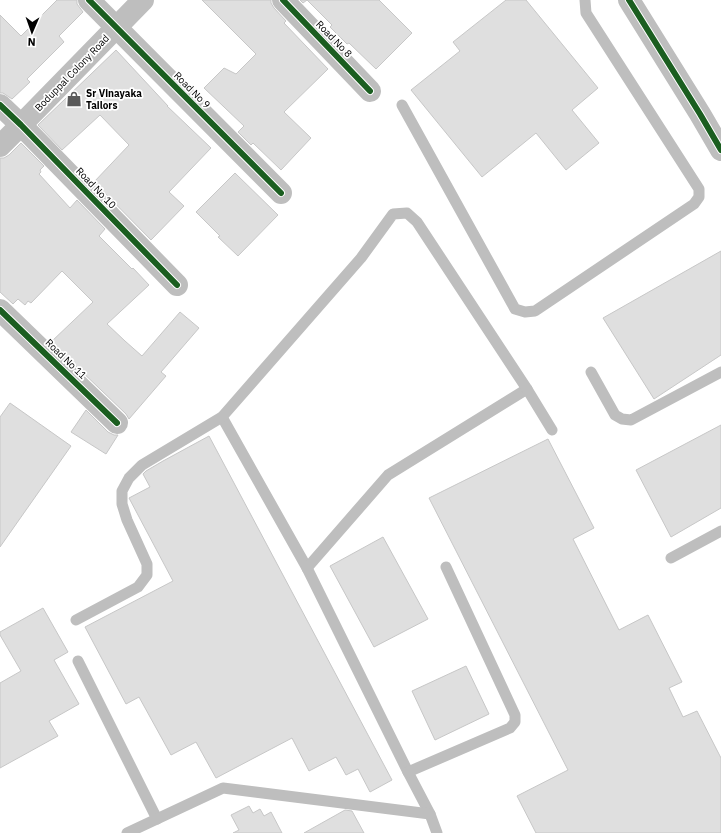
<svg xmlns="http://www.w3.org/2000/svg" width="721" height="833" viewBox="0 0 721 833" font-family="'IBM Plex Sans',sans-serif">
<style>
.building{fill:#dfdfdf;stroke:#c7c7c7}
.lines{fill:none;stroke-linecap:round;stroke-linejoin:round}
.service{stroke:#bebebe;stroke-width:11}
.minor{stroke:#bebebe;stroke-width:22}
.tertiary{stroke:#bebebe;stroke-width:22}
.cycleway-casing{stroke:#fff;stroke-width:8}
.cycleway{stroke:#1b5e20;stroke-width:6}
.labels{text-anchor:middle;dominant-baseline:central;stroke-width:3.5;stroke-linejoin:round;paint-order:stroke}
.street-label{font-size:10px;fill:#000;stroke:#fff}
.poi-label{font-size:10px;font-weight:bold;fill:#000;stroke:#fff;text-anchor:start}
</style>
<rect width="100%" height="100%" fill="#fff"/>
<g class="building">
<path d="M 57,0 L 77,0 L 77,4 L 83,12 L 59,36 L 64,42 L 27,79 L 30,82 L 12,99 L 3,93 L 0,93 L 0,15 L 21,36 Z"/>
<path d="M 202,0 L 271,0 L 271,3 L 274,8 L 286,21 L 284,23 L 328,69 L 284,112 L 311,138 L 281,170 L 253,143 L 251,145 L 238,132 L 244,126 L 204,88 L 224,68 L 236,74 L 256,54 Z"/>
<path d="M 300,0 L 379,0 L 412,33 L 376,69 L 349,43 L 347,44 L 330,27 L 332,25 L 307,0 L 303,3 Z"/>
<path d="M 506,0 L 526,0 L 598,88 L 572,110 L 599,143 L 566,170 L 536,133 L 482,177 L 411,90 L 460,51 L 453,42 Z"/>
<path d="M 116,50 L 168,106 L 167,106 L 211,148 L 169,192 L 184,206 L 151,240 L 94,182 L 129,145 L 100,115 L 62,150 L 38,125 Z"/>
<path d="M 21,143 L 44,166 L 40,170 L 41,172 L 39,174 L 70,208 L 77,200 L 105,229 L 99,236 L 132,269 L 133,268 L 149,285 L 107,324 L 125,341 L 142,356 L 180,312 L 199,328 L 161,372 L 166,376 L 129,419 L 126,414 L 51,342 L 93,302 L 62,271 L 31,303 L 28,301 L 25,305 L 18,299 L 13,304 L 0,292 L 0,158 L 4,158 L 9,155 Z"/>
<path d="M 235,173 L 278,215 L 238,256 L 218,237 L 220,236 L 196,212 Z"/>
<path d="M 721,251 L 721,355 L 654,399 L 603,318 Z"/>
<path d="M 10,403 L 71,446 L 0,547 L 0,417 Z"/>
<path d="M 86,410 L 108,432 L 114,435 L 118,435 L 106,454 L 71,432 Z"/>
<path d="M 721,425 L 721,508 L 671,537 L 636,470 Z"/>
<path d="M 209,436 L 392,780 L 370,792 L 358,769 L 346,775 L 336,757 L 309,771 L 292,738 L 216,778 L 196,742 L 171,755 L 139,697 L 126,704 L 85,627 L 173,581 L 129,498 L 150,487 L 143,474 L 146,471 L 163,461 Z"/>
<path d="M 548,439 L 594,528 L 573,539 L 619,630 L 648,615 L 682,682 L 669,688 L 683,717 L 697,711 L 721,758 L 721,833 L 536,833 L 517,796 L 568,770 L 429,498 Z"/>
<path d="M 383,537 L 428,619 L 374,647 L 330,566 Z"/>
<path d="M 43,608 L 68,652 L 54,660 L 79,704 L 49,721 L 58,736 L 0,768 L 0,683 L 21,671 L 0,635 L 0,632 Z"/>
<path d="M 466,666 L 489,714 L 435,740 L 412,691 Z"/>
<path d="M 249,806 L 253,813 L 260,809 L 264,816 L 271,812 L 282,833 L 233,833 L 239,830 L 231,815 Z"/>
<path d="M 345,810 L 352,811 L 364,833 L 304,833 Z"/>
</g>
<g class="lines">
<g class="service">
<path d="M 402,105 L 515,309 L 525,312 L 535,311 L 694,204 L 699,197 L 699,189 L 586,13 L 585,0"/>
<path d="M 591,372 L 615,415 L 622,419 L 631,420 L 721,372"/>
<path d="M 222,417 L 307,568 L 408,772 L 430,814 L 437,833"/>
<path d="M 671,558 L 721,531"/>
<path d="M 307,568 L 388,475 L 527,389"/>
<path d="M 76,620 L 138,587 L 147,575 L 147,564 L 127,520 L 122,504 L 122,491 L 129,478 L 142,465 L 222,417 L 361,258 L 393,214 L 407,213 L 417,222 L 527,389 L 552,430"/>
<path d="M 78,661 L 157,819"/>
<path d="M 408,772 L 510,728 L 515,722 L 515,715 L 446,567"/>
<path d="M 127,833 L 223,788 L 430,814"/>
</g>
<g class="minor">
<path d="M 89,0 L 281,193"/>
<path d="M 283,0 L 370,91"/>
<path d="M 629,0 L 700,114 L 721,150"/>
<path d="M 0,105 L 21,125 L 177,285"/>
<path d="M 0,310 L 117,423"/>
</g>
<path class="tertiary" d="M 0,146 L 21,125 L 143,0"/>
<defs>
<g id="cycleway">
<path d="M 89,0 L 281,193"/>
<path d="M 283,0 L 370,91"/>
<path d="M 629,0 L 700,114 L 721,150"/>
<path d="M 0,105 L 21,125 L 177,285"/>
<path d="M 0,310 L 117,423"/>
</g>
</defs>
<use href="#cycleway" class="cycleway-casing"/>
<use href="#cycleway" class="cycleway"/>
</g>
<defs>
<symbol id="shop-bare" viewBox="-9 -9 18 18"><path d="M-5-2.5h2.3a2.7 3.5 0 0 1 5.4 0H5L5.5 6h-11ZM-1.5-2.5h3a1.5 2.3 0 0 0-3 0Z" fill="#595959" stroke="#fff" stroke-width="2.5" paint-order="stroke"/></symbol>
</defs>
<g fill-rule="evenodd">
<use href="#shop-bare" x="63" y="88" width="22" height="22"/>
</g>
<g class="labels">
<g class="street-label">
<text transform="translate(334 39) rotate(46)">Road No 8</text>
<text transform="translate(72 73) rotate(-46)">Boduppal Colony Road</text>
<text transform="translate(192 90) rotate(45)">Road No 9</text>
<text transform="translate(96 188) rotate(46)">Road No 10</text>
<text transform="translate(66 359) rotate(44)">Road No 11</text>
</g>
<g class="poi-label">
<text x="86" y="93">Sr Vinayaka<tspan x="86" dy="12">Tailors</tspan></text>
</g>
</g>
<g transform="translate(32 32) rotate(182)" stroke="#ffffff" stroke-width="3" paint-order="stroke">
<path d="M0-3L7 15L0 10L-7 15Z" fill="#000000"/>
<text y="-6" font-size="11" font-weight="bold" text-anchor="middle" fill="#000000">N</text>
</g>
</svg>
